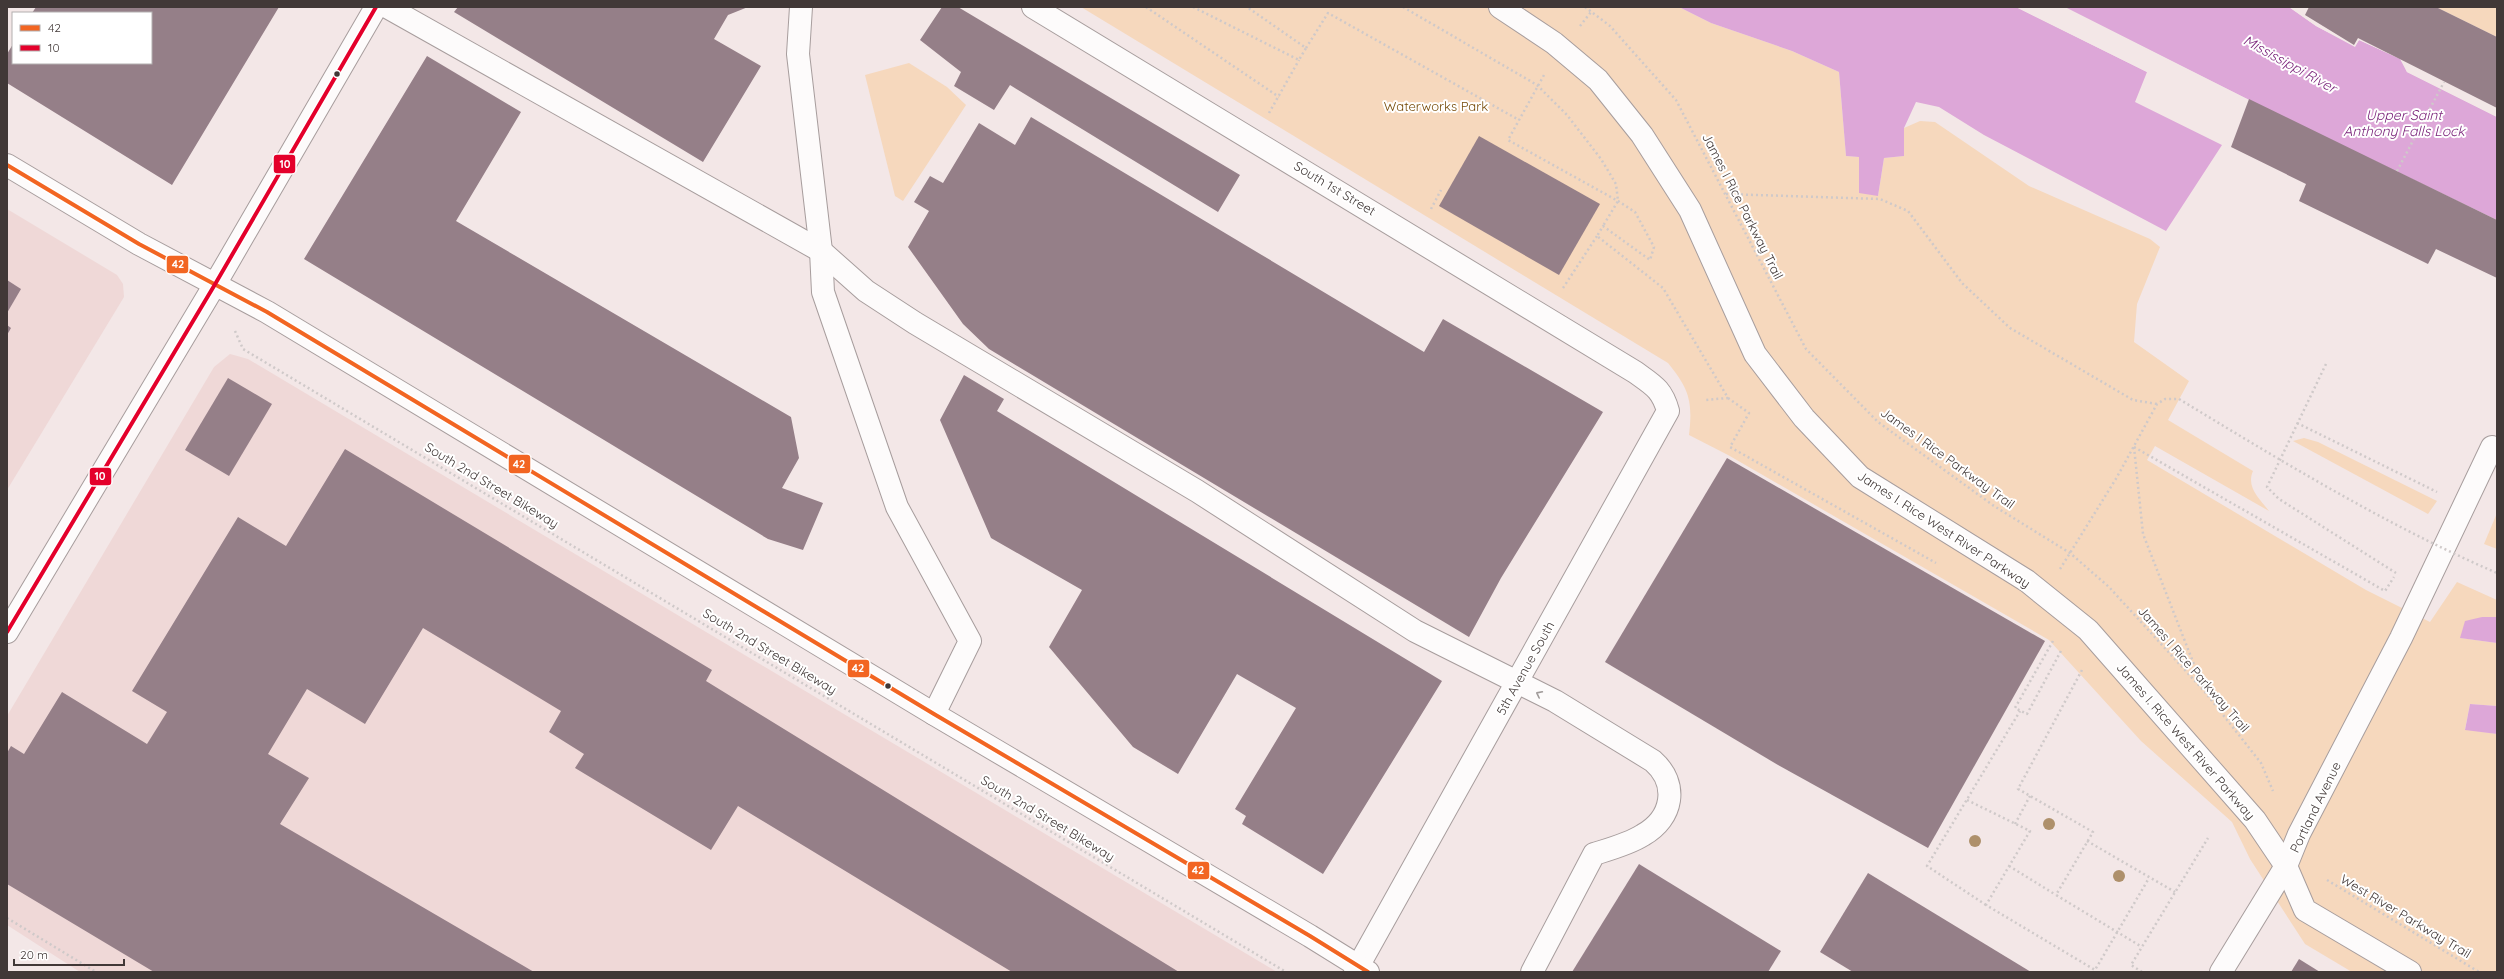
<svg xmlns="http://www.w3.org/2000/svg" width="2504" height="979" viewBox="0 0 2504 979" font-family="Quicksand,sans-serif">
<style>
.built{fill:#efd8d7}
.green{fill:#f6d8bd}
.water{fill:#dda7d8}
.pier{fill:#f3e7e7}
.building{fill:#957f88}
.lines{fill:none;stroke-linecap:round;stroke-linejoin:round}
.service-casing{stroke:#a79d9d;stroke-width:24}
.minor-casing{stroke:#a79d9d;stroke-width:24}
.tertiary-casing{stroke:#a79d9d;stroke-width:24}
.primary-casing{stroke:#a79d9d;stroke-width:24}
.path{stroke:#cfc9c9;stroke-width:2.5;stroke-dasharray:2 3;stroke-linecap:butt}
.service{stroke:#fdfbfb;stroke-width:22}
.minor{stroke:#fdfbfb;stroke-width:22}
.tertiary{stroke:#fdfbfb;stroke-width:22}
.primary{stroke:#fdfbfb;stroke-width:22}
.path-bridge{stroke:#cfc9c9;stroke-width:2.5;stroke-dasharray:2 3;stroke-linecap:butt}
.bus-1-casing{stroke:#fff;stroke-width:7}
.bus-2-casing{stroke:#fff;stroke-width:7}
.bus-1{stroke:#f26522;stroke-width:4}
.bus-2{stroke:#e4002b;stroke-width:4}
.tree{fill:#ae906b}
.oneway{stroke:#9f9a99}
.bus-dot{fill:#413837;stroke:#fff;stroke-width:1.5}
.labels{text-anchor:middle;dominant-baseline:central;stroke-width:4;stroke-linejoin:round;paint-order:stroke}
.park-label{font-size:13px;fill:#754906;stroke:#fff}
.street-label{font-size:13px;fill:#413837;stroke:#fff}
.water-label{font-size:14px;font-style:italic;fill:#7b257b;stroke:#fff}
.line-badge{stroke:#fff;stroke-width:1.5}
.badge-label{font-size:11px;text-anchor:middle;font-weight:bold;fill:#fff}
</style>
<rect width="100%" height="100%" fill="#f3e7e7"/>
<g class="built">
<path d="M 7,209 L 117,275 L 123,284 L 124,297 L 7,490 Z"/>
<path d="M 230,354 L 248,359 L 1277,972 L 80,972 L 7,925 L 7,716 L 214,367 Z"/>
</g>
<g class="green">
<path d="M 1081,7 L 1679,7 L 1711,23 L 1792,51 L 1839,72 L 1846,156 L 1859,157 L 1878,196 L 1884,158 L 1904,156 L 1904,128 L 1920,121 L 1935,122 L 2029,186 L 2150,239 L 2160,247 L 2137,304 L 2134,342 L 2189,381 L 2168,420 L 2253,471 C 2246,487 2259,498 2269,511 L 2155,446 L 2147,460 L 2366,590 L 2430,622 L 2457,582 L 2497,600 L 2497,617 L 2482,617 L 2461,638 L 2497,643 L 2497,706 L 2470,704 L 2465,729 L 2497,734 L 2497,972 L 2352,972 L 2305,944 L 2250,859 L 2232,822 L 2141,741 L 2049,640 L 1728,455 L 1689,435 C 1693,401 1689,389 1668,363 Z"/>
<path d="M 2436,7 L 2497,7 L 2497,37 Z"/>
<path d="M 909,63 L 947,87 L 966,105 L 903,201 L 895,196 L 865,75 Z"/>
<path d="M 2304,438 L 2318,442 L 2437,501 L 2428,514 L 2293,441 Z"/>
<path d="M 2497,513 L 2497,549 L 2484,544 Z"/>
</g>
<g class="water">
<path d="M 1679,7 L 2016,7 L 2147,72 L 2135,102 L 2222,145 L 2166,231 L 1984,135 L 1939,107 L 1916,102 L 1904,128 L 1904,156 L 1884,158 L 1878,196 L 1859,193 L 1859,157 L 1846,156 L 1839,72 L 1792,51 L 1711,23 Z"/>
<path d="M 2065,7 L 2289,7 L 2316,26 L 2355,46 L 2359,40 L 2401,59 L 2407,72 L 2497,117 L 2497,220 L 2273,112 Z"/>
<path d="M 2482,617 L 2497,617 L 2497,643 L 2460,638 L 2465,621 Z"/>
<path d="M 2470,704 L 2497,706 L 2497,734 L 2465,730 Z"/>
</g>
<g class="pier">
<path d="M 2016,7 L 2020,7 L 2148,71 L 2149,73 Z"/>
<path d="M 2063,7 L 2249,100 L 2249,102 L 2064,9 Z"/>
<path d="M 2289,7 L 2292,7 L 2317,25 L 2354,44 L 2358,38 L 2402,59 L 2409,71 L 2497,115 L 2497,117 L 2407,72 L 2400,59 L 2359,40 L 2355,47 L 2316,26 Z"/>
</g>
<g class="building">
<path d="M 36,7 L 279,7 L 172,185 L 7,83 L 7,54 L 13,44 L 13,63 L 151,63 L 151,13 L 32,13 Z"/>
<path d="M 458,7 L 748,7 L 728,15 L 714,39 L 761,66 L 703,162 L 454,12 Z"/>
<path d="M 942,7 L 958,7 L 1240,175 L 1218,212 L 1010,85 L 994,110 L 954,86 L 961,72 L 920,40 Z"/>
<path d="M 2309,7 L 2436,7 L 2497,37 L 2497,108 L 2358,38 L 2354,45 L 2305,15 Z"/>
<path d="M 427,56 L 521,112 L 456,221 L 791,417 L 799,458 L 782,488 L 823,503 L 803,550 L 768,539 L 304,259 Z"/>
<path d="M 2249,99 L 2497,220 L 2497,278 L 2436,249 L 2428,264 L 2299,201 L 2306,184 L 2231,147 Z"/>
<path d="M 1031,117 L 1424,352 L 1443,319 L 1603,412 L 1501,578 L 1469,637 L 989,349 L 963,324 L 908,247 L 929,211 L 914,202 L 930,176 L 943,183 L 979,123 L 1015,145 Z"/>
<path d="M 1479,136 L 1600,204 L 1559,275 L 1439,206 Z"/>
<path d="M 7,280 L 21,289 L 7,313 Z"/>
<path d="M 7,325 L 11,328 L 7,335 Z"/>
<path d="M 964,375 L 1004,399 L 997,411 L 1442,681 L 1323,874 L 1242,824 L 1246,816 L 1235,809 L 1296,708 L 1237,674 L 1178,774 L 1133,747 L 1049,647 L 1082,590 L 991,538 L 940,420 Z"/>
<path d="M 228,378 L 272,404 L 229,476 L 185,450 Z"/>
<path d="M 345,449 L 712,670 L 706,681 L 1179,972 L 1012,972 L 738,806 L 711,850 L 575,768 L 584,754 L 549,732 L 561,711 L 423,628 L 365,724 L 307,689 L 268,754 L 309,778 L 280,824 L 534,972 L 154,972 L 7,884 L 7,753 L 11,746 L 24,754 L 62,692 L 147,744 L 167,712 L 132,691 L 238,517 L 286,546 Z"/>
<path d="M 1727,458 L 2045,641 L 1928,848 L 1778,765 L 1605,662 Z"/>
<path d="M 1639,864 L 1781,951 L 1768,972 L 1572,972 Z"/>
<path d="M 1868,873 L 2031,972 L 1853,972 L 1820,952 Z"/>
<path d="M 2299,959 L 2320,972 L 2291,972 Z"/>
</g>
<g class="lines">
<defs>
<g id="service">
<path d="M 387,7 L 821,251 L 866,291 L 915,323 L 1197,491 L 1415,631 L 1555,701 L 1653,761 C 1679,784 1673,818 1643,835 C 1629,844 1610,849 1594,854 L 1532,972"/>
<path d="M 801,7 L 798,54 L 821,251 L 823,292 L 897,507 L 970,641 L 934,714"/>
</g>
<g id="minor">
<path d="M 1500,7 L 1554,43 L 1598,80 L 1642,135 L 1690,210 L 1755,354 L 1804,418 L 1860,477 L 2027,581 L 2088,630 L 2255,820 L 2286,866 L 2305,910 L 2410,972"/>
<path d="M 2221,972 L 2286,866 L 2299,834 L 2401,638 L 2492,447 L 2497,450"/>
</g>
<g id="tertiary">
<path d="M 1033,7 L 1635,372 C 1653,385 1662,389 1668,411 L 1355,972"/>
<path d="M 7,165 L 139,244 L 267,312 L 934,714 L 1310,936 L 1368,972"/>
</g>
<path id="primary" d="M 7,632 L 214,286 L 376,7"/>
</defs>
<use href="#service" class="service-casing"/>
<use href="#minor" class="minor-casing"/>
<use href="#tertiary" class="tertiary-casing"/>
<use href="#primary" class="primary-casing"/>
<g class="path">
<path d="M 1146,7 L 1279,97"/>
<path d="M 1193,7 L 1299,60 L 1306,48 L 1247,7"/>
<path d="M 1403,7 L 1537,85 L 1567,115 L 1601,159 L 1616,184 L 1618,201 L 1603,226"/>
<path d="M 1585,7 L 1610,26 L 1676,100 L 1806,349 L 1878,422 L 1994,506 L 2070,553 L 2109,587 L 2205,692 L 2261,763 L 2273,791"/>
<path d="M 1580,26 L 1591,12"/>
<path d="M 1306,48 L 1328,13 L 1519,120"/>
<path d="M 1544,75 L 1508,140 L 1618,201 L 1635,212 L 1654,247 L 1650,260 L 1603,226 L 1597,236 L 1663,288 L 1728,398 L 1705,400"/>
<path d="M 1269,113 L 1299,60"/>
<path d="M 2397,171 L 2444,82"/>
<path d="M 1726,194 L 1880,199 L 1908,211 L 1962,283 L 2010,328 L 2133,400 L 2157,404"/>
<path d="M 1431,209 L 1441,190"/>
<path d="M 1563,288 L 1597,236"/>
<path d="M 235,331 L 243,349 L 1286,972"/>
<path d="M 2326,364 L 2267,487 L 2279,499 L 2396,573"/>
<path d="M 1728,398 L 1749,413 L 1730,447 L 1936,563"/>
<path d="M 2297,423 L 2437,492"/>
<path d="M 2134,447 L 2385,591 L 2394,577"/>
<path d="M 2134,447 L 2143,534 L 2204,690"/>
<path d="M 2060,569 L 2117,477 L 2157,404 L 2165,399 L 2179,399"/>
<path d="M 2053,641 L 2015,708 L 2027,714 L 2062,649"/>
<path d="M 2082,670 L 2018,789 L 2093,832 L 2056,895 L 2142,947"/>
<path d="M 1967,800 L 2030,831 L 1986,905 L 2095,970 L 2149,878"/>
<path d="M 2015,824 L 2030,796"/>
<path d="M 2087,841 L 2175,892"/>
<path d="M 2009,866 L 2056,895"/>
<path d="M 2327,880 L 2479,972"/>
<path d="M 1986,905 L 1927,866 L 2020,711"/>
<path d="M 7,918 L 96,972"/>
<path d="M 2142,972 L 2131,965 L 2208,838"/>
</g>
<use href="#service" class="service"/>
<use href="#minor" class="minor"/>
<use href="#tertiary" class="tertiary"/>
<use href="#primary" class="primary"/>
<path class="path-bridge" d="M 2179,399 C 2283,462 2386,525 2497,573"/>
<defs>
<path id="bus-1" d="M 7,165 L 139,244 L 267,312 L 934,714 L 1310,936 L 1368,972"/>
<path id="bus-2" d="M 7,632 L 214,286 L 376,7"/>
</defs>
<use href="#bus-1" class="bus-1-casing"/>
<use href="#bus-2" class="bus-2-casing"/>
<use href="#bus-1" class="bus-1"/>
<use href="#bus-2" class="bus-2"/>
</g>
<g class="tree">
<circle cx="2049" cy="824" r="6"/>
<circle cx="1975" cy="841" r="6"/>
<circle cx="2119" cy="876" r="6"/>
</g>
<defs><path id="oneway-chevron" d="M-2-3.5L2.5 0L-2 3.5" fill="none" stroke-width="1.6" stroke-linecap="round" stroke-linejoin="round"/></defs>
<use class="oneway" href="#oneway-chevron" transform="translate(1539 694) rotate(-153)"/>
<g class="bus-dot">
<circle cx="337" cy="74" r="3.5"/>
<circle cx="888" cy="686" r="3.5"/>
</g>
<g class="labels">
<g class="park-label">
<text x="1436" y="106">Waterworks Park</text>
</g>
<g class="street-label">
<text transform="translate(1335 188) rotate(31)">South 1st Street</text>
<text transform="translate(1743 206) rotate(63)">James I Rice Parkway Trail</text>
<text transform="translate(1948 458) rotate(36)">James I Rice Parkway Trail</text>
<text transform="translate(492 485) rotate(31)">South 2nd Street Bikeway</text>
<text transform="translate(1944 529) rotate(33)">James I. Rice West River Parkway</text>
<text transform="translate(770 651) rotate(31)">South 2nd Street Bikeway</text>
<text transform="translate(1525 668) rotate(-61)">5th Avenue South</text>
<text transform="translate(2194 669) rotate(49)">James I Rice Parkway Trail</text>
<text transform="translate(2186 741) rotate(49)">James I. Rice West River Parkway</text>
<text transform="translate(2315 807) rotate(-64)">Portland Avenue</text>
<text transform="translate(1048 818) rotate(31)">South 2nd Street Bikeway</text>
<text transform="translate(2406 916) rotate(31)">West River Parkway Trail</text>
</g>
<g class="water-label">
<text transform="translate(2290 64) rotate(29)">Mississippi River</text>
<text x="2404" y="115">Upper Saint<tspan x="2404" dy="16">Anthony Falls Lock</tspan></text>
</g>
</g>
<g class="line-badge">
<rect x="273" y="154" width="23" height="20" rx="4" fill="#e4002b"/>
<rect x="166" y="255" width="23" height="19" rx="4" fill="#f26522"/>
<rect x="508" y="454" width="23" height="20" rx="4" fill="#f26522"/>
<rect x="89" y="467" width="23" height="19" rx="4" fill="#e4002b"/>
<rect x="847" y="659" width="23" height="19" rx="4" fill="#f26522"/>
<rect x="1187" y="861" width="23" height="19" rx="4" fill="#f26522"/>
</g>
<g class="badge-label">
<text x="285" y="168">10</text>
<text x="178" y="268">42</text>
<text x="519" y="468">42</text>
<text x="100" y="480">10</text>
<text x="858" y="672">42</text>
<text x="1198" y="874">42</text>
</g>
<rect width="2504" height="979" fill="none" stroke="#413837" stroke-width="16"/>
<rect x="12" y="12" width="140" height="52" fill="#ffffff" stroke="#b3afaf"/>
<rect x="20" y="25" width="20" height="6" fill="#f26522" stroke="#b3afaf"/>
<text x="48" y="32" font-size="12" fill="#413837">42</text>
<rect x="20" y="45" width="20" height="6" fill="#e4002b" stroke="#b3afaf"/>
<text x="48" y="52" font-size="12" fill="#413837">10</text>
<path d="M14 959v6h110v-6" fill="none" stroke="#413837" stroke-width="2"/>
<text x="20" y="959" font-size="12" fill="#413837" stroke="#ffffff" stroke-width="3" paint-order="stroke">20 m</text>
</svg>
